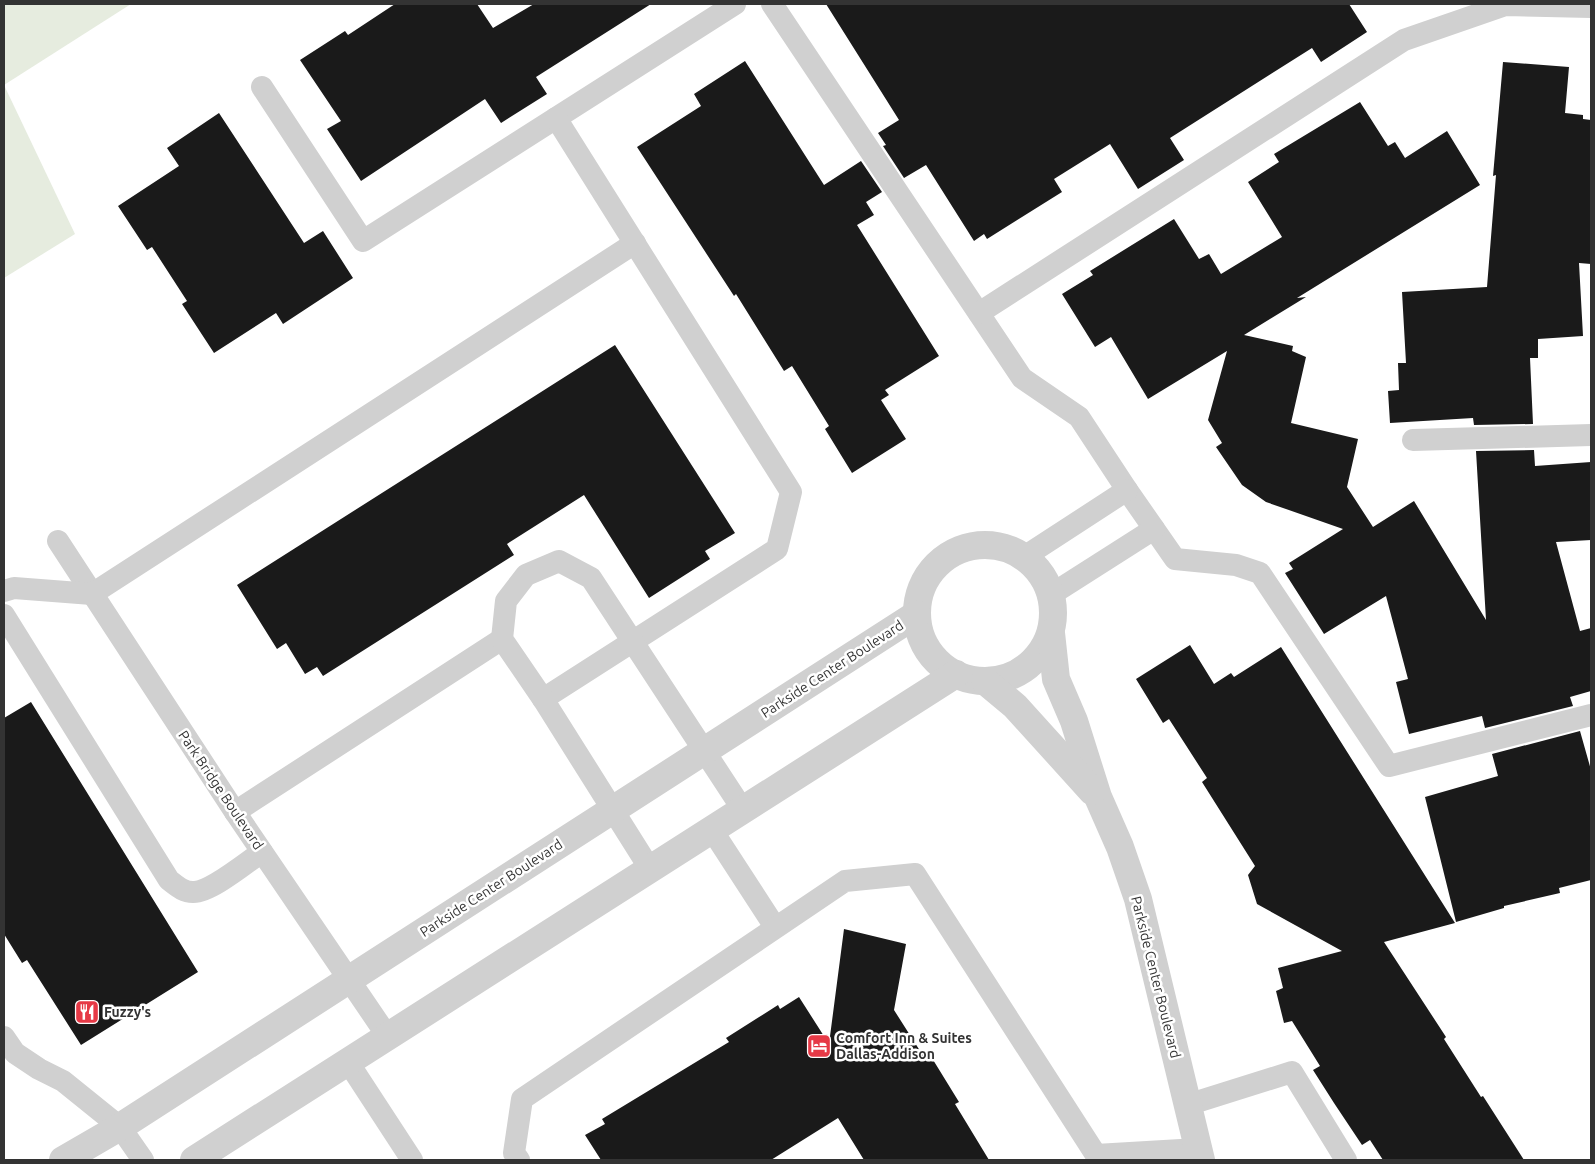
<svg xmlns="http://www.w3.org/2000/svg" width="1595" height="1164" viewBox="0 0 1595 1164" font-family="Ubuntu,sans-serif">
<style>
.green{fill:#e6ecdf}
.building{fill:#1a1a1a}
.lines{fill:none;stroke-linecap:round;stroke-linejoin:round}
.service{stroke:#d0d0d0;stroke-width:22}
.minor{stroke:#d0d0d0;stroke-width:28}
.labels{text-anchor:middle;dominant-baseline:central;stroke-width:5;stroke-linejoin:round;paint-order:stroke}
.street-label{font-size:14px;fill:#333;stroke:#fff}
.poi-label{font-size:14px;font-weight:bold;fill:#333;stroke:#fff;text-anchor:start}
</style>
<rect width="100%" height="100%" fill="#fff"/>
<g class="green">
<path d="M 4,4 L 131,4 L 4,85 Z"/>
<path d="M 4,85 L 75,234 L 4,278 Z"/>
</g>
<g class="building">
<path d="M 395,4 L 477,4 L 493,28 L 534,4 L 651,4 L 536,77 L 547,94 L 501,123 L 485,99 L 361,181 L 327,129 L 341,121 L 300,60 L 345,31 L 348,35 Z"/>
<path d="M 826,4 L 1349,4 L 1367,32 L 1321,62 L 1312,48 L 1170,138 L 1184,160 L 1138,189 L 1110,144 L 1054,179 L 1062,192 L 987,239 L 984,234 L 974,241 L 926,165 L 904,178 L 883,146 L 886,145 L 878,133 L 899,120 Z"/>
<path d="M 745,61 L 824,185 L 861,161 L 882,192 L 866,202 L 874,215 L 857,225 L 939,356 L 885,390 L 889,395 L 881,400 L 906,439 L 852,473 L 825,429 L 829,426 L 792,366 L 784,371 L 736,294 L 734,296 L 637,147 L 701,106 L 694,94 Z"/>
<path d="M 1503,62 L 1569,67 L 1565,113 L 1583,115 L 1583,119 L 1591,120 L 1591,264 L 1579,263 L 1583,336 L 1538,339 L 1538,358 L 1530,358 L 1533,424 L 1474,425 L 1473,418 L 1390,423 L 1388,391 L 1399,390 L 1398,363 L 1406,363 L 1402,292 L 1487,287 L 1496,175 L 1493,176 Z"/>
<path d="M 1360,102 L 1388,146 L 1395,142 L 1405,158 L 1447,131 L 1480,185 L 1297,298 L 1306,297 L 1244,335 L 1293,346 L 1292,351 L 1306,357 L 1291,423 L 1358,439 L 1347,487 L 1373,527 L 1414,501 L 1486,620 L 1476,451 L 1534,450 L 1535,466 L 1591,462 L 1591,540 L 1556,542 L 1580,631 L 1591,628 L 1591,691 L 1570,697 L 1573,706 L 1485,728 L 1482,716 L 1409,734 L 1396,682 L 1408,679 L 1386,596 L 1324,634 L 1285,573 L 1293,569 L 1289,563 L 1343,529 L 1266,502 L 1242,485 L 1216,447 L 1222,443 L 1208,420 L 1227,351 L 1148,399 L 1111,337 L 1095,347 L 1062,294 L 1093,275 L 1090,271 L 1174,219 L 1199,259 L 1209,254 L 1221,274 L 1282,237 L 1248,182 L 1279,162 L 1274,154 Z"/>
<path d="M 219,113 L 304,243 L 323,231 L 353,278 L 283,324 L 276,313 L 214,353 L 182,304 L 187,301 L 152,247 L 147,250 L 118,206 L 179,166 L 167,148 Z"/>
<path d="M 615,345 L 735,533 L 705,551 L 710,559 L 649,598 L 584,495 L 507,544 L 514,555 L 323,676 L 317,667 L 305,674 L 286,643 L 277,649 L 237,585 Z"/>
<path d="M 1190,645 L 1214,684 L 1231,673 L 1234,677 L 1281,647 L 1455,923 L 1384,942 L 1446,1037 L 1444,1039 L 1481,1097 L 1483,1096 L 1524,1160 L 1383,1160 L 1370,1140 L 1362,1145 L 1334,1103 L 1313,1070 L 1320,1066 L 1292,1021 L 1284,1023 L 1276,991 L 1283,988 L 1278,968 L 1342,951 L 1257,904 L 1248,875 L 1255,866 L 1202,782 L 1207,778 L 1169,719 L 1163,723 L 1136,679 Z"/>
<path d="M 31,702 L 198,972 L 81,1045 L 27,960 L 22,963 L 4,934 L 4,718 Z"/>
<path d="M 1580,731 L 1591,770 L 1591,880 L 1559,888 L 1560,893 L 1504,906 L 1504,908 L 1456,922 L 1425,797 L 1498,776 L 1492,754 Z"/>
<path d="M 844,929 L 906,944 L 894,1010 L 922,1054 L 927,1050 L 959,1102 L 955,1104 L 989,1160 L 864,1160 L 838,1118 L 771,1160 L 601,1160 L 585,1135 L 605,1124 L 602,1119 L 729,1042 L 726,1038 L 778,1005 L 780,1009 L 799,997 L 829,1044 Z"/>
</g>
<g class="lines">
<g class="service">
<path d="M 772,4 L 1022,378 L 1079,417 L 1127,490 L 1175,559 L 1236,565 L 1260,573 L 1389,766 L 1591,715"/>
<path d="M 262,87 L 363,241 L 735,4"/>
<path d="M 979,313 L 1404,40 L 1505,5 L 1591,7"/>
<path d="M 1413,440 L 1591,435"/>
<path d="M 58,541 L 235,812 L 388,1037"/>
<path d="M 1024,557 L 1127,490"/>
<path d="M 4,591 L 14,588 L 92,594 L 635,243"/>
<path d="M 1052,594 L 1154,529"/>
<path d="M 4,615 L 169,880 C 177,886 183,892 193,892 C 210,893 247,862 262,852"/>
<path d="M 543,699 L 777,549 L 791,492 L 556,118"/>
<path d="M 235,812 L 502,639"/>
<path d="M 712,830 L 775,927"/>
<path d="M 650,869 L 543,699 L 502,639 L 506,601 L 526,575 L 559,561 L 591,578 L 743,810"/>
<path d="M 4,1037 L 15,1053 L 39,1069 L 63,1081 L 120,1127 L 143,1160"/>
<path d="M 348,1062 L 412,1160"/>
<path d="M 1187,1105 L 1292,1072 L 1346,1160"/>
<path d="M 519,1160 L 514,1153 L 522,1099 L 845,881 L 915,874 L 1096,1155 L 1198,1149"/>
</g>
<g class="minor">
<circle cx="985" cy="613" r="68"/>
<path d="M 1051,633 L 1056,679 L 1074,721 L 1098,797 L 1120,847 L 1138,899 L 1201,1160"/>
<path d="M 985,681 L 1015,706 L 1092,791"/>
<path d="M 63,1160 L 120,1127 L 917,614"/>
<path d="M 194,1160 L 956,674"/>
</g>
</g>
<defs>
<symbol id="restaurant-square" viewBox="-11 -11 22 22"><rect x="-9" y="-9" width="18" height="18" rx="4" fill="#e63946" stroke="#fff"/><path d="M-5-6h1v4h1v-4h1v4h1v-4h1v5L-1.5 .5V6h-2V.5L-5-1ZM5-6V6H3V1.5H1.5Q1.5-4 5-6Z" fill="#fff"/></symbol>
<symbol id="hotel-square" viewBox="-11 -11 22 22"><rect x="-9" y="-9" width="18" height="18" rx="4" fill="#e63946" stroke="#fff"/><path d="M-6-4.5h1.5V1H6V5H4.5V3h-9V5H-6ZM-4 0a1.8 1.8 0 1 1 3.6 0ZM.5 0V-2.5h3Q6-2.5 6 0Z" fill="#fff"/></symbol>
</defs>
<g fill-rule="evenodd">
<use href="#restaurant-square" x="73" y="998" width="28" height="28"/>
<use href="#hotel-square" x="805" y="1032" width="28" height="28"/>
</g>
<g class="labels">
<g class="street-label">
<text transform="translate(832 669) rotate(-33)">Parkside Center Boulevard</text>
<text transform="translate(221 790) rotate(56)">Park Bridge Boulevard</text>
<text transform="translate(491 888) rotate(-33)">Parkside Center Boulevard</text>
<text transform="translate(1156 977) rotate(76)">Parkside Center Boulevard</text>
</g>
<g class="poi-label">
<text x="104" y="1012">Fuzzy's</text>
<text x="836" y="1038">Comfort Inn &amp; Suites<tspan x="836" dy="16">Dallas-Addison</tspan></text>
</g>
</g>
<rect width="1595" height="1164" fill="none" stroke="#333333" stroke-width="10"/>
</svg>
